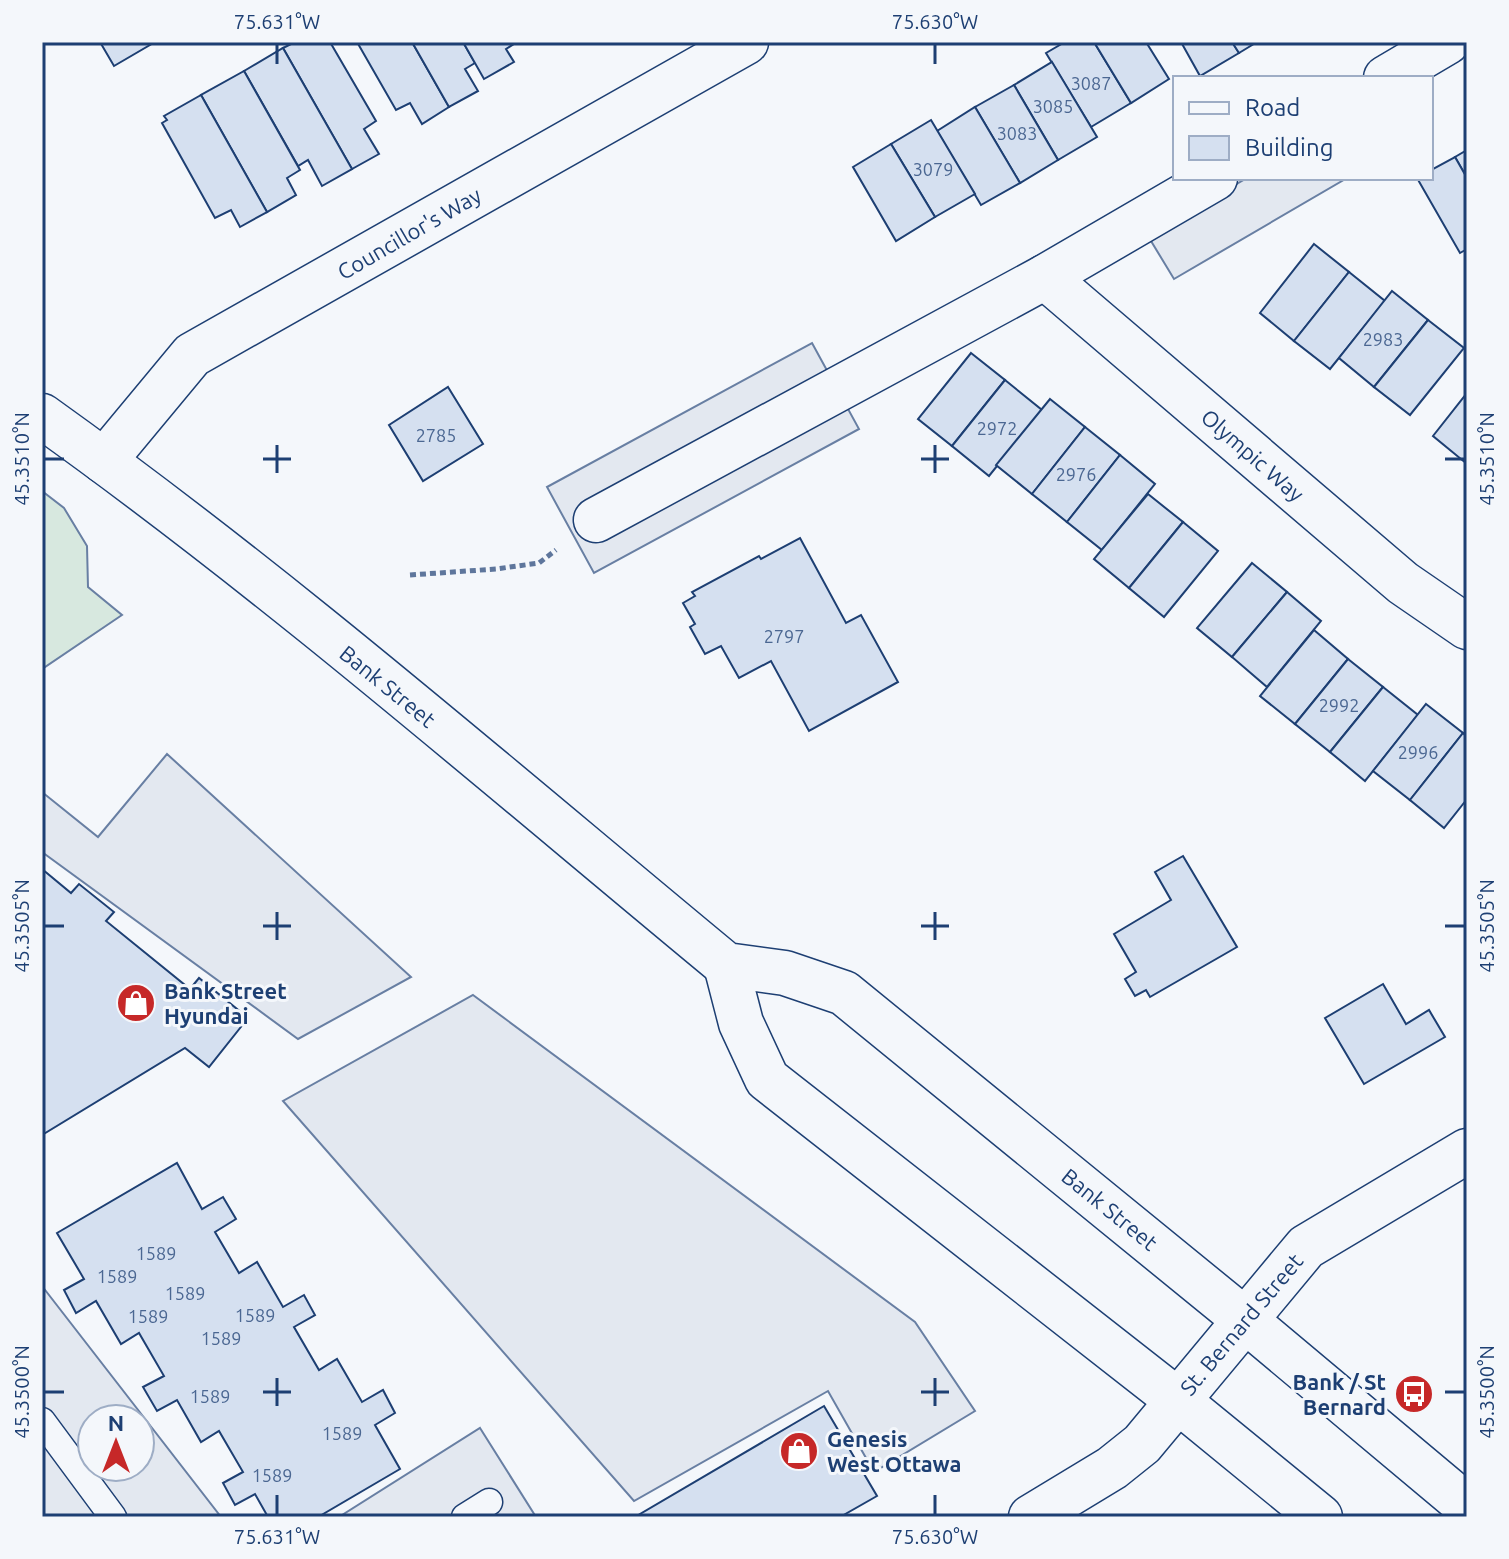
<svg xmlns="http://www.w3.org/2000/svg" width="1509" height="1559" viewBox="0 0 1509 1559" font-family="Ubuntu,sans-serif">
<style>
.green{fill:#d7e8df;stroke:#687fa3;stroke-width:2}
.parking{fill:#e3e8f0;stroke:#687fa3;stroke-width:2;fill-rule:evenodd}
.building{fill:#d5e0f0;stroke:#1d3f73;stroke-width:2}
.lines{fill:none;stroke-linecap:round;stroke-linejoin:round}
.lane-casing{stroke:#1d3f73;stroke-width:29}
.street-casing{stroke:#1d3f73;stroke-width:47}
.secondary-casing{stroke:#1d3f73;stroke-width:47}
.primary-casing{stroke:#1d3f73;stroke-width:47}
.path{stroke:#5e769c;stroke-width:5;stroke-dasharray:6 4;stroke-linecap:butt}
.lane{stroke:#f4f7fb;stroke-width:26}
.street{stroke:#f4f7fb;stroke-width:44}
.secondary{stroke:#f4f7fb;stroke-width:44}
.primary{stroke:#f4f7fb;stroke-width:44}
.ticks{fill:none;stroke:#1d3f73;stroke-width:3}
.labels{text-anchor:middle;dominant-baseline:central;stroke-width:6;stroke-linejoin:round;paint-order:stroke}
.number-label{font-size:18px;fill:#4b6792}
.street-label{font-size:22px;fill:#1d3f73;stroke:#f4f7fb}
.poi-label{font-size:22px;font-weight:bold;fill:#1d3f73;stroke:#f4f7fb;text-anchor:start}
.neatline{fill:none;stroke:#1d3f73;stroke-width:3}
.ticks-label{font-size:20px;text-anchor:middle;fill:#1d3f73}
</style>
<rect width="100%" height="100%" fill="#f4f7fb"/>
<path class="green" d="M 42,491 L 64,508 L 87,546 L 88,587 L 122,615 L 42,669 Z"/>
<g class="parking">
<path d="M 1247,178 L 1347,178 L 1174,279 L 1148,236 Z"/>
<path d="M 812,343 L 859,429 L 594,573 L 547,487 Z"/>
<path d="M 167,754 L 411,977 L 298,1039 L 42,852 L 42,792 L 98,837 Z"/>
<path d="M 473,995 L 915,1322 L 975,1411 L 874,1472 L 828,1391 L 634,1501 L 283,1101 Z"/>
<path d="M 42,1286 L 221,1517 L 42,1517 ZM 92,1419 L 140,1419 L 140,1467 L 92,1467 Z"/>
<path d="M 480,1428 L 536,1517 L 339,1517 Z"/>
</g>
<g class="building">
<path d="M 100,42 L 155,42 L 114,66 Z"/>
<path d="M 295,42 L 330,42 L 376,121 L 364,129 L 379,154 L 352,169 L 283,48 Z"/>
<path d="M 357,42 L 412,42 L 449,107 L 422,124 L 410,103 L 396,110 Z"/>
<path d="M 412,42 L 463,42 L 475,63 L 465,69 L 478,91 L 449,107 Z"/>
<path d="M 463,42 L 517,42 L 506,49 L 514,62 L 484,79 Z"/>
<path d="M 1065,42 L 1094,42 L 1131,103 L 1091,127 L 1046,53 Z"/>
<path d="M 1094,42 L 1146,42 L 1169,79 L 1131,103 Z"/>
<path d="M 1181,42 L 1232,42 L 1239,53 L 1200,76 Z"/>
<path d="M 1232,42 L 1257,42 L 1239,53 Z"/>
<path d="M 283,48 L 352,169 L 322,186 L 308,160 L 298,166 L 244,71 Z"/>
<path d="M 1052,62 L 1097,137 L 1058,160 L 1014,85 Z"/>
<path d="M 244,71 L 300,170 L 287,178 L 296,195 L 267,212 L 201,95 Z"/>
<path d="M 1014,85 L 1058,160 L 1020,183 L 975,107 Z"/>
<path d="M 201,95 L 267,212 L 240,227 L 231,210 L 215,218 L 162,123 L 167,120 L 164,116 Z"/>
<path d="M 975,107 L 1020,183 L 981,205 L 937,131 Z"/>
<path d="M 931,120 L 975,194 L 935,217 L 891,144 Z"/>
<path d="M 891,144 L 935,217 L 896,241 L 853,167 Z"/>
<path d="M 1467,150 L 1467,178 L 1455,157 Z"/>
<path d="M 1455,157 L 1467,178 L 1467,249 L 1460,253 L 1417,178 L 1431,178 L 1431,170 Z"/>
<path d="M 1314,244 L 1349,272 L 1294,341 L 1260,313 Z"/>
<path d="M 1349,272 L 1385,301 L 1330,369 L 1294,341 Z"/>
<path d="M 1392,291 L 1428,320 L 1374,387 L 1339,358 Z"/>
<path d="M 1428,320 L 1464,348 L 1410,415 L 1374,387 Z"/>
<path d="M 971,353 L 1005,380 L 952,446 L 918,419 Z"/>
<path d="M 1005,380 L 1042,410 L 989,476 L 952,446 Z"/>
<path d="M 448,387 L 483,444 L 423,481 L 389,425 Z"/>
<path d="M 1467,393 L 1467,464 L 1433,436 Z"/>
<path d="M 1050,399 L 1085,427 L 1032,494 L 996,465 Z"/>
<path d="M 1085,427 L 1120,455 L 1067,522 L 1032,494 Z"/>
<path d="M 1120,455 L 1155,484 L 1102,550 L 1067,522 Z"/>
<path d="M 1148,494 L 1183,522 L 1129,588 L 1094,559 Z"/>
<path d="M 1183,522 L 1218,551 L 1164,617 L 1129,588 Z"/>
<path d="M 800,538 L 846,623 L 861,615 L 898,682 L 809,731 L 771,661 L 739,678 L 721,646 L 705,654 L 690,627 L 695,624 L 683,603 L 695,596 L 692,592 L 759,556 L 761,559 Z"/>
<path d="M 1252,563 L 1287,592 L 1232,657 L 1197,628 Z"/>
<path d="M 1287,592 L 1321,621 L 1267,687 L 1232,657 Z"/>
<path d="M 1314,630 L 1348,659 L 1295,724 L 1260,696 Z"/>
<path d="M 1348,659 L 1383,687 L 1330,752 L 1295,724 Z"/>
<path d="M 1383,687 L 1418,715 L 1365,781 L 1330,752 Z"/>
<path d="M 1426,704 L 1463,733 L 1410,800 L 1373,771 Z"/>
<path d="M 1463,733 L 1467,737 L 1467,799 L 1444,828 L 1410,800 Z"/>
<path d="M 1183,856 L 1237,947 L 1150,997 L 1146,990 L 1135,996 L 1125,979 L 1136,972 L 1114,934 L 1171,900 L 1155,872 Z"/>
<path d="M 42,869 L 71,893 L 79,884 L 114,912 L 106,921 L 190,989 L 199,978 L 248,1018 L 209,1067 L 185,1048 L 42,1135 Z"/>
<path d="M 1383,984 L 1406,1024 L 1429,1010 L 1445,1037 L 1364,1084 L 1325,1018 Z"/>
<path d="M 177,1163 L 202,1209 L 223,1197 L 236,1219 L 215,1232 L 239,1273 L 257,1262 L 283,1307 L 304,1295 L 315,1315 L 294,1327 L 319,1370 L 337,1359 L 362,1402 L 383,1390 L 395,1413 L 375,1425 L 400,1469 L 318,1517 L 268,1517 L 255,1494 L 235,1505 L 223,1483 L 243,1472 L 219,1431 L 201,1442 L 177,1400 L 157,1411 L 143,1387 L 164,1376 L 139,1333 L 121,1344 L 96,1301 L 76,1313 L 64,1290 L 84,1279 L 57,1233 Z"/>
<path d="M 824,1406 L 877,1496 L 840,1517 L 635,1517 Z"/>
</g>
<g class="lines">
<defs>
<g id="lane">
<path d="M 42,1421 L 113,1517"/>
<path d="M 465,1517 L 489,1502"/>
</g>
<g id="street">
<path d="M 1386,78 L 1447,42"/>
<path d="M 1045,277 L 1403,583 L 1467,627"/>
<path d="M 104,461 L 192,355 L 746,42"/>
<path d="M 596,520 L 1045,277 L 1215,178"/>
</g>
<path id="secondary" d="M 1031,1517 L 1112,1468 L 1142,1444 L 1306,1247 L 1467,1151"/>
<g id="primary">
<path d="M 42,416 C 280,586 501,779 726,965 L 785,973 L 844,993 L 1245,1320 L 1467,1506"/>
<path d="M 726,965 L 741,1023 L 767,1079 L 1177,1400 L 1320,1517"/>
</g>
</defs>
<use href="#lane" class="lane-casing"/>
<use href="#street" class="street-casing"/>
<use href="#secondary" class="secondary-casing"/>
<use href="#primary" class="primary-casing"/>
<path class="path" d="M 410,575 L 496,569 L 539,563 L 556,550"/>
<use href="#lane" class="lane"/>
<use href="#street" class="street"/>
<use href="#secondary" class="secondary"/>
<use href="#primary" class="primary"/>
</g>
<path class="ticks" d="M 277,44 L 277,64M 935,44 L 935,64M 277,445 L 277,473M 935,445 L 935,473M 44,459 L 64,459M 263,459 L 291,459M 921,459 L 949,459M 1445,459 L 1465,459M 277,912 L 277,940M 935,912 L 935,940M 44,926 L 64,926M 263,926 L 291,926M 921,926 L 949,926M 1445,926 L 1465,926M 277,1378 L 277,1406M 935,1378 L 935,1406M 44,1392 L 64,1392M 263,1392 L 291,1392M 921,1392 L 949,1392M 1445,1392 L 1465,1392M 277,1495 L 277,1515M 935,1495 L 935,1515"/>
<defs>
<symbol id="shop-disc" viewBox="-11 -11 22 22"><circle r="9.5" fill="#c62828" stroke="#f4f7fb"/><path d="M-5-2.5h2.3a2.7 3.5 0 0 1 5.4 0H5L5.5 6h-11ZM-1.5-2.5h3a1.5 2.3 0 0 0-3 0Z" fill="#fff"/></symbol>
<symbol id="bus-disc" viewBox="-11 -11 22 22"><circle r="9.5" fill="#c62828" stroke="#f4f7fb"/><path d="M-5-6H5V4H4V6H2V4H-2V6H-4V4H-5ZM-3.5-4V0h7V-4ZM-3.5 1.2v1.5H-2V1.2ZM2 1.2v1.5H3.5V1.2Z" fill="#fff"/></symbol>
</defs>
<g fill-rule="evenodd">
<use href="#shop-disc" x="114" y="981" width="44" height="44"/>
<use href="#bus-disc" x="1392" y="1372" width="44" height="44"/>
<use href="#shop-disc" x="777" y="1429" width="44" height="44"/>
</g>
<g class="labels">
<g class="number-label">
<text x="1091" y="83">3087</text>
<text x="1053" y="106">3085</text>
<text x="1017" y="133">3083</text>
<text x="933" y="169">3079</text>
<text x="1383" y="339">2983</text>
<text x="997" y="428">2972</text>
<text x="436" y="435">2785</text>
<text x="1076" y="474">2976</text>
<text x="784" y="636">2797</text>
<text x="1339" y="705">2992</text>
<text x="1418" y="752">2996</text>
<text x="156" y="1253">1589</text>
<text x="117" y="1276">1589</text>
<text x="185" y="1293">1589</text>
<text x="255" y="1315">1589</text>
<text x="148" y="1316">1589</text>
<text x="221" y="1338">1589</text>
<text x="210" y="1396">1589</text>
<text x="342" y="1433">1589</text>
<text x="272" y="1475">1589</text>
</g>
<g class="street-label">
<text transform="translate(409 233) rotate(-30)">Councillor's Way</text>
<text transform="translate(1253 455) rotate(41)">Olympic Way</text>
<text transform="translate(388 686) rotate(39)">Bank Street</text>
<text transform="translate(1110 1209) rotate(39)">Bank Street</text>
<text transform="translate(1241 1324) rotate(-50)">St. Bernard Street</text>
</g>
<g class="poi-label">
<text x="164" y="990">Bank Street<tspan x="164" dy="25">Hyundai</tspan></text>
<text x="1386" y="1381" text-anchor="end">Bank / St<tspan x="1386" dy="25">Bernard</tspan></text>
<text x="827" y="1438">Genesis<tspan x="827" dy="25">West Ottawa</tspan></text>
</g>
</g>
<rect width="1509" height="1559" fill="none" stroke="#f4f7fb" stroke-width="88"/>
<rect x="1173" y="76" width="260" height="104" fill="#f4f7fb" stroke="#9eadc5" stroke-width="2"/>
<rect x="1189" y="102" width="40" height="12" fill="#f4f7fb" stroke="#9eadc5" stroke-width="2"/>
<text x="1245" y="116" font-size="24" fill="#1d3f73">Road</text>
<rect x="1189" y="136" width="40" height="24" fill="#d5e0f0" stroke="#9eadc5" stroke-width="2"/>
<text x="1245" y="156" font-size="24" fill="#1d3f73">Building</text>
<g transform="translate(116 1443)"><circle r="38" fill="#f4f7fb" stroke="#9eadc5" stroke-width="2"/>
<path d="M0-6L14 30L0 20L-14 30Z" fill="#c62828"/>
<text y="-12" font-size="22" font-weight="bold" text-anchor="middle" fill="#1d3f73">N</text>
</g>
<rect x="44" y="44" width="1421" height="1471" class="neatline"/>
<g class="ticks-label">
<text x="277" y="29">75.631°W</text>
<text x="935" y="29">75.630°W</text>
<text transform="translate(22 459) rotate(-90)" y="7">45.3510°N</text>
<text transform="translate(1487 459) rotate(-90)" y="7">45.3510°N</text>
<text transform="translate(22 926) rotate(-90)" y="7">45.3505°N</text>
<text transform="translate(1487 926) rotate(-90)" y="7">45.3505°N</text>
<text transform="translate(22 1392) rotate(-90)" y="7">45.3500°N</text>
<text transform="translate(1487 1392) rotate(-90)" y="7">45.3500°N</text>
<text x="277" y="1544">75.631°W</text>
<text x="935" y="1544">75.630°W</text>
</g>
</svg>
